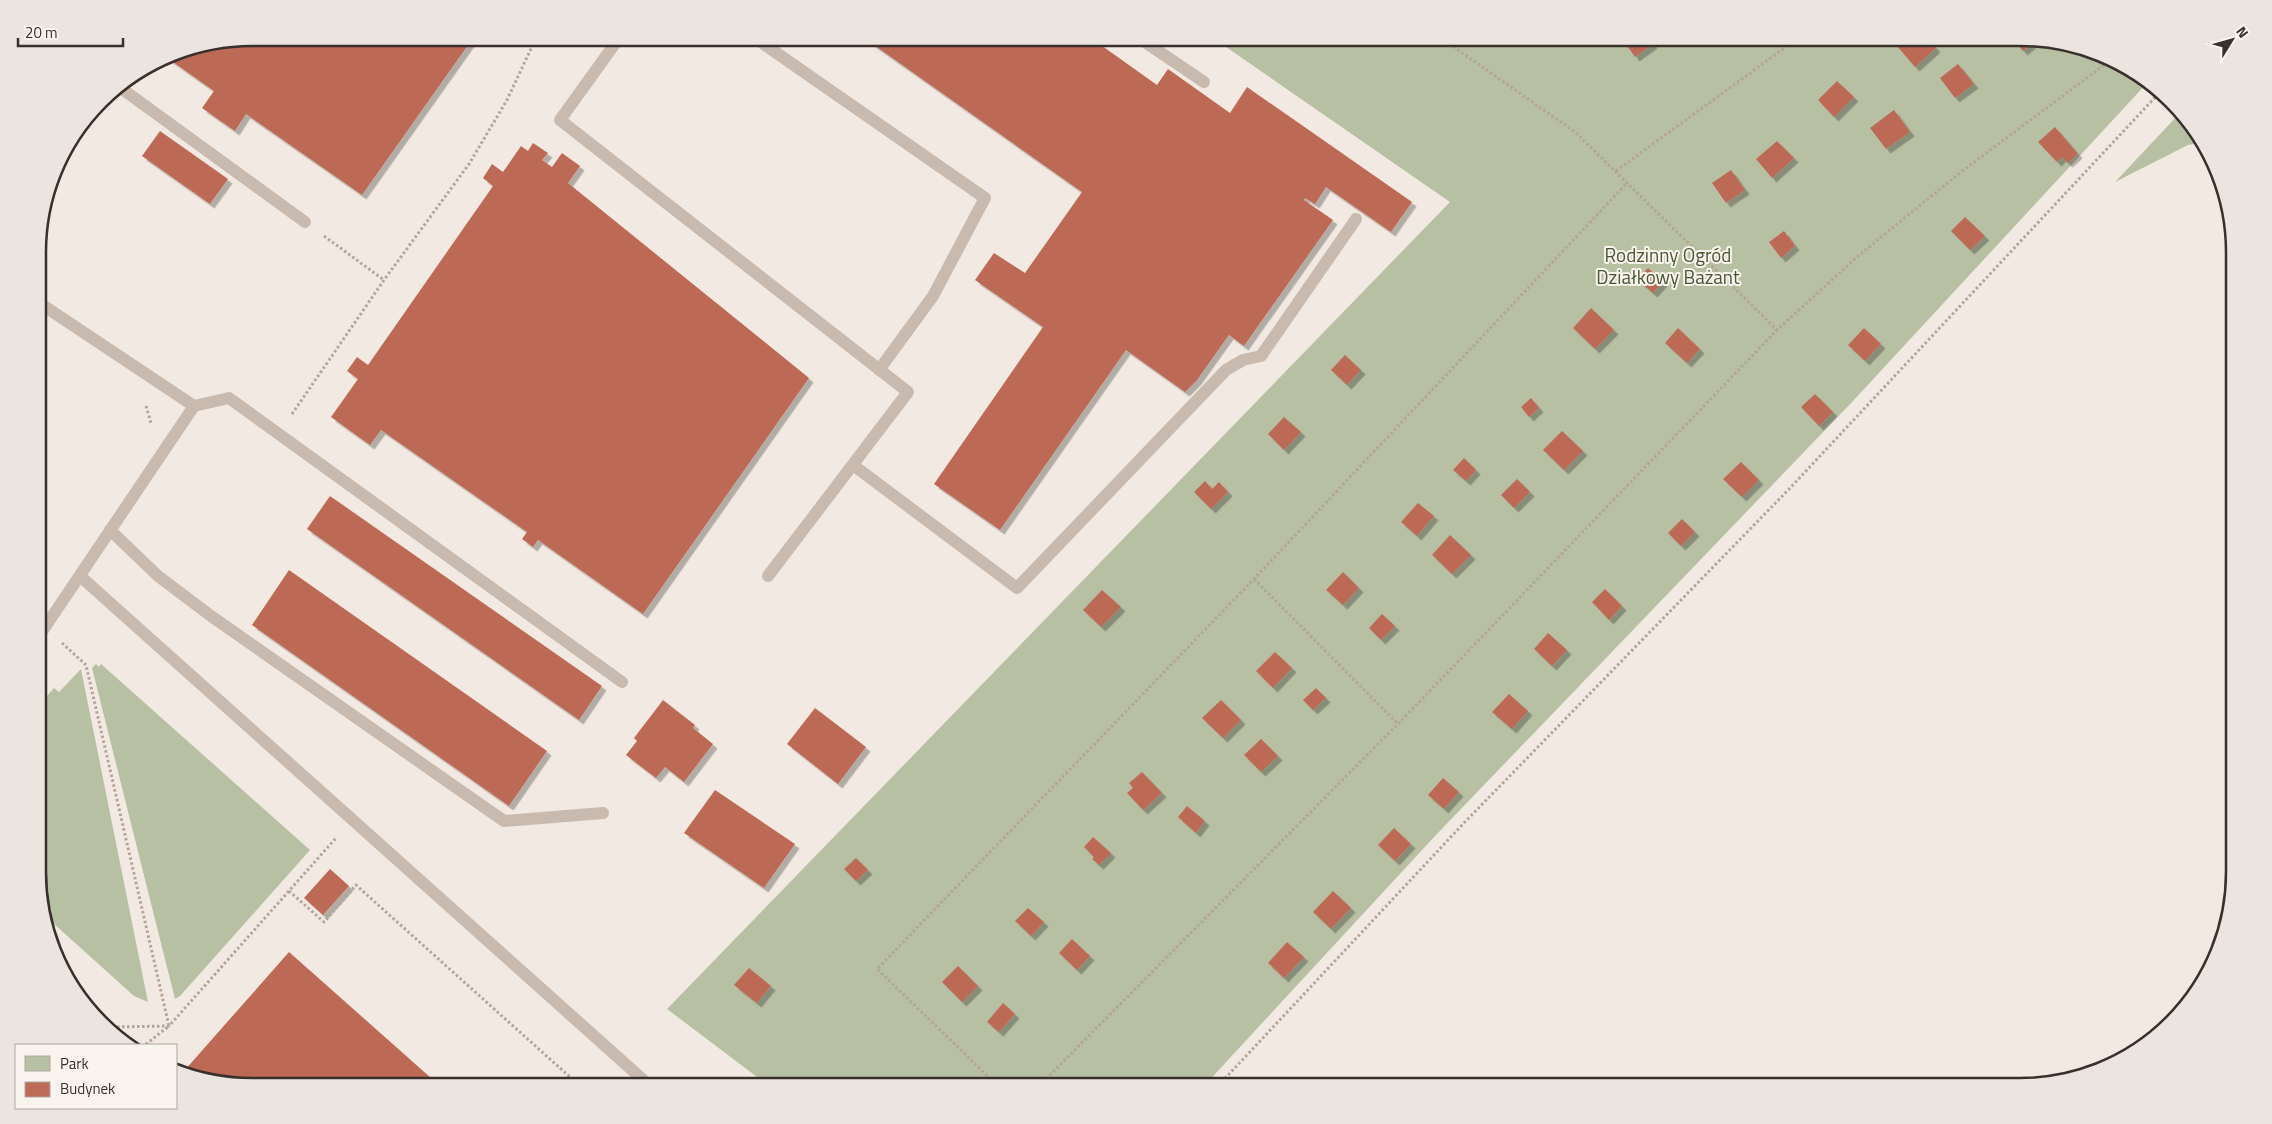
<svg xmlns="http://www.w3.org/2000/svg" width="2272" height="1124" viewBox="0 0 2272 1124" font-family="'Titillium Web',sans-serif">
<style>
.green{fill:#b8c0a3}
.building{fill:#bc6b56;filter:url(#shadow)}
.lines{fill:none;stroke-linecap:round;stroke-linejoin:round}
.path{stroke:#b5a499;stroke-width:3;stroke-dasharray:2.5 2.5;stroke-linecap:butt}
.lane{stroke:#c9baaf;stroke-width:12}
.labels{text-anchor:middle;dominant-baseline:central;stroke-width:4;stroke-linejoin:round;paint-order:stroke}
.park-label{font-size:19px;fill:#4a5532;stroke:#faf4ef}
.rim{fill:none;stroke:#39302c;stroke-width:2.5}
</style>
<defs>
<filter id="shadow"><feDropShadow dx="4.5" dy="4.5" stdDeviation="0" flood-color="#0004"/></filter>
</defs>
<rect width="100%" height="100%" fill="#f2eae2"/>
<g class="green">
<path d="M 1213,38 L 2019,38 L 2114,60 L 2148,82 L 1853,401 L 1435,836 L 1204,1086 L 769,1086 L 667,1009 L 1450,202 Z"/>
<path d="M 2180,113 L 2198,133 L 2202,143 L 2188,145 L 2115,182 Z"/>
<path d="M 96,664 L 99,667 L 101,664 L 310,850 L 180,996 L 175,999 L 92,668 Z"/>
<path d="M 81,669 L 148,1002 L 134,996 L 43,914 L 39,900 L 39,705 L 54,688 L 59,692 Z"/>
</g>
<g class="building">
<path d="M 253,38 L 473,38 L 362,195 L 246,114 L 235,131 L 202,108 L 214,91 L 166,57 L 171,54 Z"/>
<path d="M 864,38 L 1091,38 L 1157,85 L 1168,69 L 1230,113 L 1247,87 L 1412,202 L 1391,232 L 1326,187 L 1315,204 L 1305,198 L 1304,200 L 1333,220 L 1244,346 L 1229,335 L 1197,380 L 1185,392 L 1126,350 L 1000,530 L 934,484 L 1043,327 L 975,280 L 994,253 L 1025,273 L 1082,192 Z"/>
<path d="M 1635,38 L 1648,38 L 1653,44 L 1635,57 L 1626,44 Z"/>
<path d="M 1907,38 L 1927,38 L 1936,48 L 1915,67 L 1897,46 Z"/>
<path d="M 2012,38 L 2019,38 L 2035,41 L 2023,51 Z"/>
<path d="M 1958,64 L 1974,84 L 1955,98 L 1940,78 Z"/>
<path d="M 1837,81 L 1854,97 L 1834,117 L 1818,100 Z"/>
<path d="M 1894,110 L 1910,132 L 1886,149 L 1870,128 Z"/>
<path d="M 2055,127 L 2078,154 L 2068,163 L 2062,157 L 2057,162 L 2038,142 Z"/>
<path d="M 160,131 L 228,179 L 210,204 L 142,156 Z"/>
<path d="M 1777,141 L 1794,158 L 1772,178 L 1756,159 Z"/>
<path d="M 533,143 L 548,153 L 542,160 L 552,167 L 562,153 L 580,166 L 568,183 L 809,378 L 643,614 L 538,540 L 533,547 L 522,539 L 527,532 L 381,430 L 370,445 L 331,417 L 358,379 L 347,371 L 357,357 L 368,365 L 493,186 L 483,178 L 492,164 L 503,172 L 521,146 L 528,151 Z"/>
<path d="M 1731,170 L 1745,190 L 1726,203 L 1712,183 Z"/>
<path d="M 1965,217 L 1985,236 L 1970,250 L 1951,231 Z"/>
<path d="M 1784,231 L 1795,246 L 1781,258 L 1769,242 Z"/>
<path d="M 1648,268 L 1663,282 L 1653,293 L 1638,280 Z"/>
<path d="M 1591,308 L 1614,330 L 1595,349 L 1573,328 Z"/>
<path d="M 1678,328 L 1700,349 L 1687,363 L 1665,343 Z"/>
<path d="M 1864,328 L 1881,344 L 1865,361 L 1848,345 Z"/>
<path d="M 1345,355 L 1361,370 L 1347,385 L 1331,370 Z"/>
<path d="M 1815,394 L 1833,412 L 1819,426 L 1801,407 Z"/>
<path d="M 1531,398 L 1539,408 L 1529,417 L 1521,407 Z"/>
<path d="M 1284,417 L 1301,432 L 1284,450 L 1268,434 Z"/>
<path d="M 1562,431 L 1583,451 L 1564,470 L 1543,450 Z"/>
<path d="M 1464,458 L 1476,470 L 1466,481 L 1453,470 Z"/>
<path d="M 1741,462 L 1759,480 L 1742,497 L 1723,479 Z"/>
<path d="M 1517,479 L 1530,492 L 1514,508 L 1501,495 Z"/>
<path d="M 1205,481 L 1212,489 L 1219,482 L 1228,492 L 1211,509 L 1194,492 Z"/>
<path d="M 330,496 L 602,686 L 579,720 L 307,529 Z"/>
<path d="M 1418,503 L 1434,516 L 1417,536 L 1401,522 Z"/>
<path d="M 1682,519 L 1695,532 L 1681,546 L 1668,533 Z"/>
<path d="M 1450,535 L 1471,555 L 1452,574 L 1432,555 Z"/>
<path d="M 289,570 L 547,751 L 509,806 L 252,625 Z"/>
<path d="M 1343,572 L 1359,588 L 1343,605 L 1326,590 Z"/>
<path d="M 1605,589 L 1622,606 L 1609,620 L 1592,602 Z"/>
<path d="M 1102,590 L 1121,607 L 1101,627 L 1083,610 Z"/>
<path d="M 1382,614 L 1395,626 L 1381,640 L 1369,628 Z"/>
<path d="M 1548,633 L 1567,650 L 1552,666 L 1534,649 Z"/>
<path d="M 1275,652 L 1292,668 L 1273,688 L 1256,671 Z"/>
<path d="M 1316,688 L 1326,698 L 1313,710 L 1303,700 Z"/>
<path d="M 1509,694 L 1528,711 L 1512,729 L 1492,712 Z"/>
<path d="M 663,700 L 695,725 L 693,728 L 713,744 L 684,782 L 665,767 L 656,778 L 626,755 L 637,741 L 634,738 Z"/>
<path d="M 1221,700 L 1241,720 L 1223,738 L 1202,718 Z"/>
<path d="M 815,708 L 866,747 L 838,784 L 787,744 Z"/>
<path d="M 1261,739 L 1278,756 L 1261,772 L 1244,755 Z"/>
<path d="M 1142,772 L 1162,793 L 1143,810 L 1127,793 L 1133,788 L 1129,783 Z"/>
<path d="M 1443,778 L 1459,792 L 1444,809 L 1428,795 Z"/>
<path d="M 715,790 L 795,844 L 764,888 L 684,833 Z"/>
<path d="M 1187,806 L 1205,821 L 1196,833 L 1178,817 Z"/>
<path d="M 1394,828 L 1411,844 L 1395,861 L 1378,845 Z"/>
<path d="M 1093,837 L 1111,853 L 1099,865 L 1092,859 L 1094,857 L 1084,847 Z"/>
<path d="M 856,858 L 868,870 L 856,881 L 844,869 Z"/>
<path d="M 330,869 L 349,886 L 323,915 L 304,898 Z"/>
<path d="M 1333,891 L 1351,908 L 1331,929 L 1313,912 Z"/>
<path d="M 1028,908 L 1044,922 L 1031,936 L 1015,921 Z"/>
<path d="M 1072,939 L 1090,956 L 1077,970 L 1059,953 Z"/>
<path d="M 1287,942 L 1304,957 L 1284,978 L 1268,963 Z"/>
<path d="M 289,952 L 440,1086 L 253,1086 L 184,1071 Z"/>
<path d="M 958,966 L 978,986 L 962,1002 L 942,982 Z"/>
<path d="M 749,968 L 771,986 L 757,1003 L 734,985 Z"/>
<path d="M 1003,1003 L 1015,1014 L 999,1032 L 987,1022 Z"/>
</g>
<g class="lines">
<g class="path">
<path d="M 1441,38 L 1575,132 L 1777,330"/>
<path d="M 1616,171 L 1798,38"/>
<path d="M 324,236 L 384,280"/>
<path d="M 146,406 L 151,423"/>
<path d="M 292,414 L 384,280 L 469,164 L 507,100 L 536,38"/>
<path d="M 1254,579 L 1398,724"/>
<path d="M 62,643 L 86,665 L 169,1026 L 145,1045"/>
<path d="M 289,891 L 324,922 L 356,885 L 580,1086"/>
<path d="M 112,1027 L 169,1026 L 336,838"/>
<path d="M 998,1086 L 877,969 L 1254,579 L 1627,183"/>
<path d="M 1039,1086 L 1398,724 L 1777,330 L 1858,256 L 1961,172 L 2112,59"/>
<path d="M 1218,1086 L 1463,824 L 1791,487 L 2161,91"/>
</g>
<g class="lane">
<path d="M 619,38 L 560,120 L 908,392 L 768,576"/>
<path d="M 755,38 L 985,198 L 933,296 L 879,370"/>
<path d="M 1139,38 L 1204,82"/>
<path d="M 118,86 L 305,222"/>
<path d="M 38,302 L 194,406 L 229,398 L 622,682"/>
<path d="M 853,465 L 1017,588 L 1226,370 L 1243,360 L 1261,356 L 1356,219"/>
<path d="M 110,530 L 158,576 L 211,616 L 504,821 L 603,813"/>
<path d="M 80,576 L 650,1086"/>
<path d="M 39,636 L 194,406"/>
</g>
</g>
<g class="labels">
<g class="park-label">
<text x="1668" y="254">Rodzinny Ogród<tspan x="1668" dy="22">Działkowy Bażant</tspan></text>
</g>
</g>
<path d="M0 0H2272V1124H0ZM252 46H2020A206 206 0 0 1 2226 252V872A206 206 0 0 1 2020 1078H252A206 206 0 0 1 46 872V252A206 206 0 0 1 252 46Z" fill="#ebe4df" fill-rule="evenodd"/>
<path class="rim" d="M252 46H2020A206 206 0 0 1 2226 252V872A206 206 0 0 1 2020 1078H252A206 206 0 0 1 46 872V252A206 206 0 0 1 252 46Z"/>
<rect x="15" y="1044" width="162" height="65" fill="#faf4ef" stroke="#ada6a1"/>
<rect x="25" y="1056" width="25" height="15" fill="#b8c0a3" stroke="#ada6a1"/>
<text x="60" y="1069" font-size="15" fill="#39302c">Park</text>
<rect x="25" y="1082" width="25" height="15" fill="#bc6b56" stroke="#ada6a1"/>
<text x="60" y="1094" font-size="15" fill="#39302c">Budynek</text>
<g transform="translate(2232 40) rotate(53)" stroke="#faf4ef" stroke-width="4" paint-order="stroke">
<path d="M0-4L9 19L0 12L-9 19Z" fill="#39302c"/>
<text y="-8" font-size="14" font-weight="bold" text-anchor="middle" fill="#39302c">N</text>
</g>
<path d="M18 38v8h105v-8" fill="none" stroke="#39302c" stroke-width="2.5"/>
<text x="25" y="38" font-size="15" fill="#39302c" stroke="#faf4ef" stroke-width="4" paint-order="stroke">20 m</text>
</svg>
